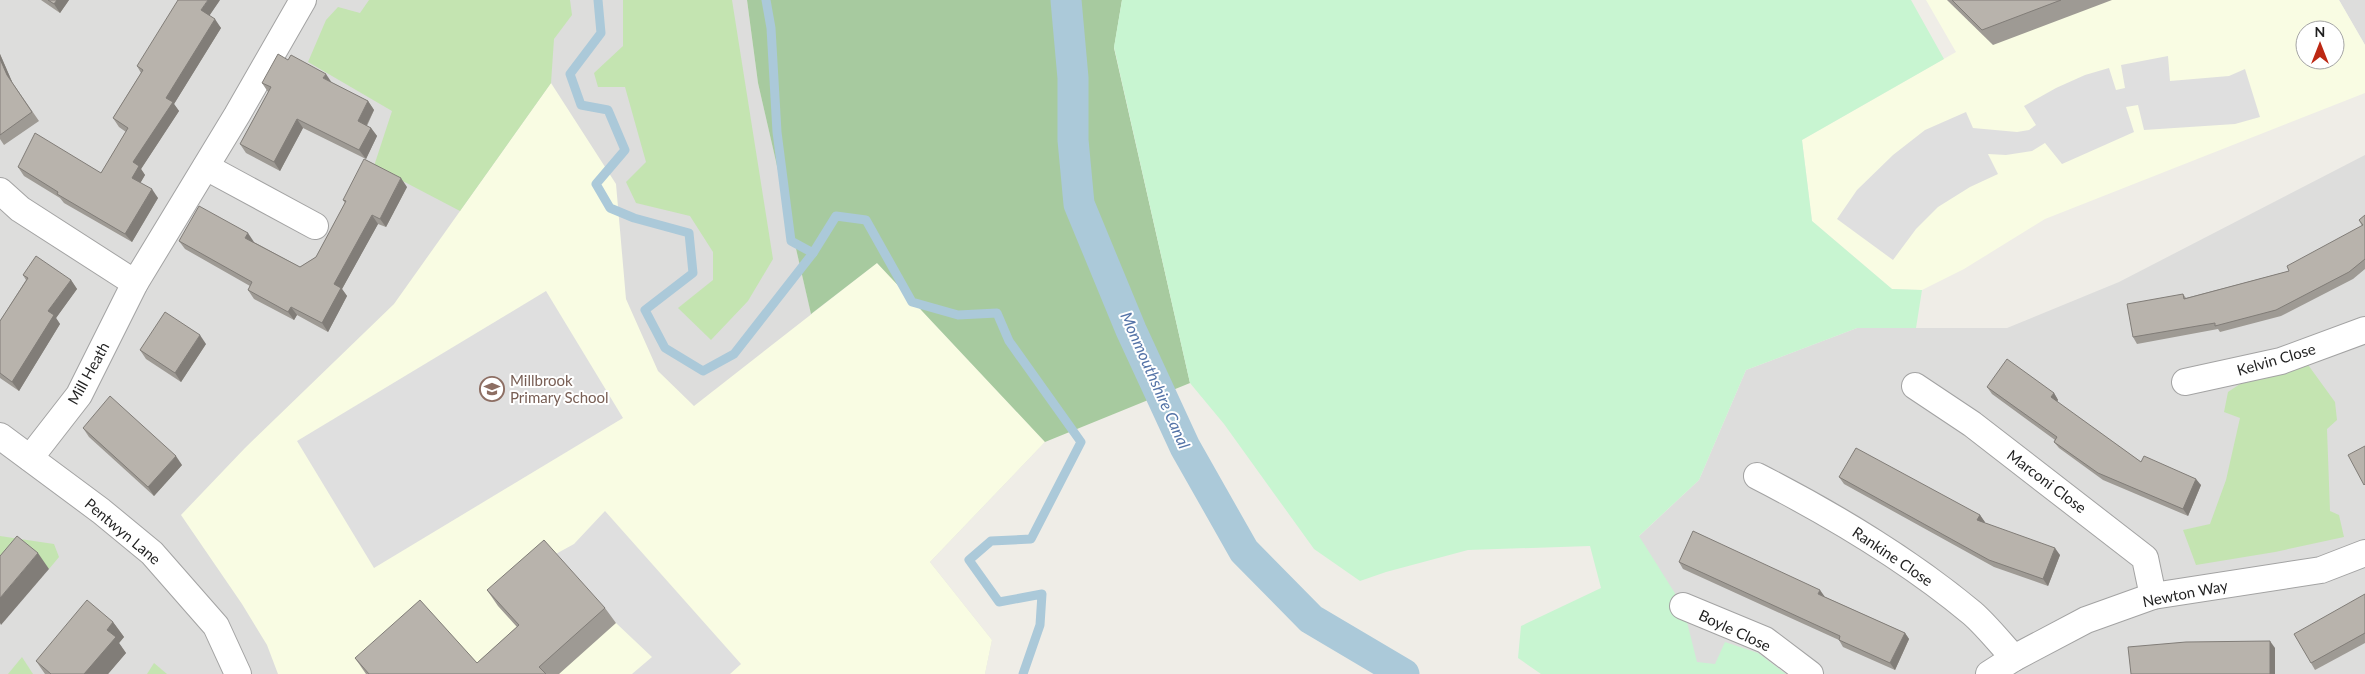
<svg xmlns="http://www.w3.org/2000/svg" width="2365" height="674" viewBox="0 0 2365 674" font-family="Lato,sans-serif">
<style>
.residential{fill:#dddddc}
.education{fill:#f9fce3;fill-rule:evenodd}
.grass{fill:#c4e4b1}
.forest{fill:#a7ca9f}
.park{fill:#c8f5d1}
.parking{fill:#dfdfdf}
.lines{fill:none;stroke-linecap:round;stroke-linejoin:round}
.stream{stroke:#abc9d9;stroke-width:9}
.canal{stroke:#abc9d9;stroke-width:31}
.minor-casing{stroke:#a3a3a3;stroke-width:28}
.minor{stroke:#fff;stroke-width:26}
.wall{fill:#9e9a94}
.shaded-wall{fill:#817d78}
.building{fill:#b8b3ac;stroke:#817d78}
.labels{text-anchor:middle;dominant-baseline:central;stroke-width:4;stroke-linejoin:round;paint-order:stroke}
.street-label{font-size:15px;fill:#1f1f1f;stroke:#fff}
.education-label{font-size:15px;fill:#785e54;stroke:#fff;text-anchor:start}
.water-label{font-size:16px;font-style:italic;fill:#5473a7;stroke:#fff}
</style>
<rect width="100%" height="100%" fill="#efede7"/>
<g class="residential">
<path d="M 0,0 L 747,0 L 758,83 L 811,313 L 1045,442 L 930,562 L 992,640 L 985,674 L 0,674 Z"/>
<path d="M 2339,0 L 2365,0 L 2365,45 Z"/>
<path d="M 2365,155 L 2365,674 L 1680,674 L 1620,554 L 1699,480 L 1746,370 L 1857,328 L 2007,328 L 2119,282 Z"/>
</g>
<g class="education">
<path d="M 1926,0 L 2339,0 L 2365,45 L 2365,93 L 2045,219 L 1964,269 L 1922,290 L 1892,289 L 1812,221 L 1802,140 L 1956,52 ZM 2305,30 L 2335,30 L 2335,60 L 2305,60 Z"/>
<path d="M 551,83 L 616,184 L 626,299 L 658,371 L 694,406 L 877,263 L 1045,442 L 930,562 L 992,640 L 985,674 L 278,674 L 267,645 L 242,604 L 181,515 L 245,448 L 394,304 Z"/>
</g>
<g class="grass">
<path d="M 369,0 L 570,0 L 572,15 L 554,39 L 551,83 L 460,211 L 374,166 L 392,111 L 308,62 L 326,20 L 338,7 L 360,13 Z"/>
<path d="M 623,0 L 732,0 L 773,259 L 748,301 L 711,340 L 678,308 L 713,280 L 713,252 L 690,216 L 636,203 L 626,182 L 646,162 L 625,87 L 598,87 L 594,73 L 623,46 Z"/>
<path d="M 2306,362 L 2335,402 L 2337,420 L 2327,429 L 2330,511 L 2339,515 L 2344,537 L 2275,552 L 2196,565 L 2183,530 L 2210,524 L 2226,480 L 2240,418 L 2224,412 L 2228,392 L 2240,384 Z"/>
<path d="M 0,536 L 54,544 L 59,557 L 49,569 L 28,551 L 0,584 Z"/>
<path d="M 22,657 L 33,674 L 8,674 Z"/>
<path d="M 154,663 L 167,674 L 147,674 Z"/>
</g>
<path class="forest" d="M 747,0 L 1122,0 L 1114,48 L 1190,383 L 1045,442 L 877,263 L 811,314 L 758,83 Z"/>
<path class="park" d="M 1122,0 L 1911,0 L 1944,59 L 1802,140 L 1812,221 L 1892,289 L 1922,290 L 1916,328 L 1857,328 L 1746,370 L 1699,480 L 1639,536 L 1683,606 L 1697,662 L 1715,664 L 1725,642 L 1758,653 L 1786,674 L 1541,674 L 1518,658 L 1521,626 L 1601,588 L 1590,546 L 1468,550 L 1386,572 L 1360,581 L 1314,549 L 1224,424 L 1190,383 L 1114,47 Z"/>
<g class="parking">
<path d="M 2168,56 L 2170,81 L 2229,76 L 2245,69 L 2260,117 L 2235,124 L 2144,130 L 2138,105 L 2126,107 L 2134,132 L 2062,164 L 2045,143 L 2032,151 L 2006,155 L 1988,154 L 1998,174 L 1970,187 L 1938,207 L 1916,229 L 1893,260 L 1837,219 L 1857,190 L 1893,155 L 1925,130 L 1966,112 L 1973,128 L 2017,132 L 2029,130 L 2036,125 L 2024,106 L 2056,88 L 2085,75 L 2109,68 L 2116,90 L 2125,88 L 2121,65 Z"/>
<path d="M 546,291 L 623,418 L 374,568 L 297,441 Z"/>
<path d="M 605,511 L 741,664 L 730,674 L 632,674 L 652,657 L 616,623 L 554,555 L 574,544 Z"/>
</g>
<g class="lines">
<g class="stream">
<path d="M 598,0 L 601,33 L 570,74 L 581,105 L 608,110 L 625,150 L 596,184 L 610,208 L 634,218 L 689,233 L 693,273 L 645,310 L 665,348 L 703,371 L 734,354 L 813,253"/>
<path d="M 766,0 L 771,28 L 777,132 L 791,241 L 813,253 L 836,216 L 866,220 L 912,302 L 958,315 L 997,313 L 1009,341 L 1081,442 L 1031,539 L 991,541 L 969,560 L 999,602 L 1042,594 L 1040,625 L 1023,674"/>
</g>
<path class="canal" d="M 1066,0 L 1073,78 L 1073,140 L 1079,204 L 1131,330 L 1185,447 L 1244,551 L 1311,619 L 1404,674"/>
<defs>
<g id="minor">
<path d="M 206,167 L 315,226"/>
<path d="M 0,191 L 20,209 L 135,283"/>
<path d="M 2185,382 L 2281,361 L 2365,330"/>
<path d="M 1915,386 L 1972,424 L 2145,558 L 2153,596"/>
<path d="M 0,436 L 101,511 L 152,553 L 216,626 L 238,674"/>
<path d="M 30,458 L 79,395 L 135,283 L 237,115 L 303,0"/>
<path d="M 1757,476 C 1833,515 1906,558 1972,613 C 1987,626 2000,643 2014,658"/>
<path d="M 1683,606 L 1765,640 L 1810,674"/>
<path d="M 1989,674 L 2014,658 L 2086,620 L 2153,596 L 2321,570 L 2365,553"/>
</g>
</defs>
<use href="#minor" class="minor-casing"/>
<use href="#minor" class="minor"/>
</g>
<g class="wall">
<path d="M 41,0 L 69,0 L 60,13 Z"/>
<path d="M 220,0 L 209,16 L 221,28 L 174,104 L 179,111 L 141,169 L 145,175 L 140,183 L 158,198 L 132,242 L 64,203 L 60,198 L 24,176 L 18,167 L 101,173 L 126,132 L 119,127 L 113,118 L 141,73 L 137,66 Z"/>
<path d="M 1947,0 L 2112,0 L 1993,45 Z"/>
<path d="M 0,54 L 13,84 L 39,121 L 4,145 L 0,139 Z"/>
<path d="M 262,83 L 332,83 L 368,101 L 374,110 L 367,126 L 371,128 L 377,136 L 366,159 L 303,128 L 280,171 L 246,153 L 240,144 L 268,92 Z"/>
<path d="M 407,187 L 386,227 L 378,224 L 342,289 L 347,296 L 328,332 L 297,315 L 294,320 L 254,299 L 248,290 L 250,286 L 185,249 L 179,241 L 254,242 L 300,267 L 316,257 L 345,203 L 343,200 Z"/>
<path d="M 2365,215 L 2365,269 L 2353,279 L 2281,316 L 2220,332 L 2218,329 L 2137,344 L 2133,337 L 2183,294 L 2186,298 L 2289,271 L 2362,226 L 2359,220 Z"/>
<path d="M 23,275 L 71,280 L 77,289 L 56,318 L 60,324 L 19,391 L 0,378 L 0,321 L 26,280 Z"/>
<path d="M 206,344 L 181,382 L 146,359 L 140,350 Z"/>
<path d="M 1987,387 L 2054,393 L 2058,400 L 2057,402 L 2141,462 L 2201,485 L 2188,516 L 2103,480 L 2059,448 L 2054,442 L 2055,440 L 1992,394 Z"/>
<path d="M 83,428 L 182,465 L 154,496 L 89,437 Z"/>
<path d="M 1839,477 L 1980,515 L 1985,523 L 2060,555 L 2048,586 L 1994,567 L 1844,484 Z"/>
<path d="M 1679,562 L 1825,597 L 1905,633 L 1909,639 L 1895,670 L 1843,647 L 1839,640 L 1683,569 Z"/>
<path d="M 487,590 L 605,608 L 616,623 L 559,674 L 366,674 L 355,658 L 477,663 L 517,627 L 498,606 Z"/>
<path d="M 2365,594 L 2365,643 L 2315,670 L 2311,663 Z"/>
<path d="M 113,622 L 124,637 L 119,643 L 126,653 L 108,674 L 45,674 L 36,661 Z"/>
</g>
<g class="shaded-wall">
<path d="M 57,0 L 69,0 L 60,13 L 54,4 Z"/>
<path d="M 208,0 L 220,0 L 207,19 L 201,10 Z"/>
<path d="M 215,19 L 221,28 L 174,104 L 179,111 L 141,169 L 145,175 L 138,187 L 132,178 L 133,162 L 166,98 Z"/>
<path d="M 0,54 L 13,84 L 39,121 L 7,75 L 0,59 Z"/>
<path d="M 326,74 L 332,83 L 323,78 Z"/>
<path d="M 368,101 L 374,110 L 364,130 L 358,121 Z"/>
<path d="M 297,119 L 303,128 L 280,171 L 274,162 Z"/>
<path d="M 371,128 L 377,136 L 366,159 L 359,150 Z"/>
<path d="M 401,178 L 407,187 L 386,227 L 380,219 Z"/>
<path d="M 152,189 L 158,198 L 132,242 L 125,234 Z"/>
<path d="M 372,215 L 378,224 L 342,289 L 347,296 L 328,332 L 322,323 L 334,284 Z"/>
<path d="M 248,233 L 254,242 L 251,246 L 245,238 Z"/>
<path d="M 71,280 L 77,289 L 56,318 L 60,324 L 19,391 L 12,382 L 48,311 Z"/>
<path d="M 291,307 L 297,315 L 294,320 L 288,312 Z"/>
<path d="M 200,335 L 206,344 L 181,382 L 175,373 Z"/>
<path d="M 2054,393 L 2058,400 L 2055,404 L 2051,397 Z"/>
<path d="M 176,456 L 182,465 L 154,496 L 148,487 Z"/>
<path d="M 2196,479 L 2201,485 L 2188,516 L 2183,509 Z"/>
<path d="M 1980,515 L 1985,522 L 1982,527 L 1977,520 Z"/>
<path d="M 2055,548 L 2060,555 L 2048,586 L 2043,579 Z"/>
<path d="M 38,553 L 49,569 L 1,625 L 0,623 L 0,598 Z"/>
<path d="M 1820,590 L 1825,597 L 1818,594 Z"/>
<path d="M 113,622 L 124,637 L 119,643 L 126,653 L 108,674 L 84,674 L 107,630 Z"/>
<path d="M 1905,633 L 1909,639 L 1895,670 L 1890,663 Z"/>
<path d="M 2270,641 L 2275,648 L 2275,674 L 2270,674 Z"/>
</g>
<g class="building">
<path d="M 48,0 L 57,0 L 54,4 Z"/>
<path d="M 178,0 L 208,0 L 201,10 L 215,19 L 166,98 L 173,102 L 133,162 L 139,166 L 132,178 L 152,189 L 125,234 L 57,194 L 58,192 L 18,167 L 35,133 L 101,173 L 128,128 L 113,118 L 143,70 L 137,66 Z"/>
<path d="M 1952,0 L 2061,0 L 1982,30 Z"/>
<path d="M 278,54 L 288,60 L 291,55 L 326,74 L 323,78 L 368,101 L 358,121 L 371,128 L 359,150 L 297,119 L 274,162 L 240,144 L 271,87 L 262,83 Z"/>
<path d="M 0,59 L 7,75 L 32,112 L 0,135 Z"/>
<path d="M 364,159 L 401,178 L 380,219 L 372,215 L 334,284 L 341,288 L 322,323 L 291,307 L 288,312 L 248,290 L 252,282 L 179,241 L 199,206 L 248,233 L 245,238 L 300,267 L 316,257 L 346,201 L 343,200 Z"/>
<path d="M 2365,215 L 2365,259 L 2349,272 L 2276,310 L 2215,326 L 2215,323 L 2133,337 L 2127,304 L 2183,294 L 2184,299 L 2289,271 L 2287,266 L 2363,225 L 2359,220 Z"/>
<path d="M 36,256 L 71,280 L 48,311 L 54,315 L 12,382 L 0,373 L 0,321 L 28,278 L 23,275 Z"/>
<path d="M 165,312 L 200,335 L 175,373 L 140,350 Z"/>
<path d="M 2007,359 L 2054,393 L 2051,397 L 2141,462 L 2144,456 L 2196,479 L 2183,509 L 2098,473 L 2054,442 L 2057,437 L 1987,387 Z"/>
<path d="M 110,396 L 176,456 L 148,487 L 83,428 Z"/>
<path d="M 2365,446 L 2365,484 L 2364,485 L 2348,455 Z"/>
<path d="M 1856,448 L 1980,515 L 1977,520 L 2055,548 L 2043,579 L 1989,560 L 1839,477 Z"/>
<path d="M 1693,531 L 1820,590 L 1818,594 L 1905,633 L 1890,663 L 1839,640 L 1840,636 L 1679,562 Z"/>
<path d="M 17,536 L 38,553 L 0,598 L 0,556 Z"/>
<path d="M 544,540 L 605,608 L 539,667 L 546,674 L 369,674 L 355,658 L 420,600 L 477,663 L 519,625 L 487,590 Z"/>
<path d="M 2365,594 L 2365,633 L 2311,663 L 2294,634 Z"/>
<path d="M 87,600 L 113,622 L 107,630 L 116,637 L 84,674 L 51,674 L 36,661 Z"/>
<path d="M 2270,641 L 2270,674 L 2131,674 L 2128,647 L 2186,642 Z"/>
</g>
<defs>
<symbol id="school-ring" viewBox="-11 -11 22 22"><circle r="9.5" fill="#fff" stroke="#8d6e63" stroke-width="1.5"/><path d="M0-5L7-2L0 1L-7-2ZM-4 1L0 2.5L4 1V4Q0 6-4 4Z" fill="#8d6e63"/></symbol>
</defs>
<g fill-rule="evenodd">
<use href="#school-ring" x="478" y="375" width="28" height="28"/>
</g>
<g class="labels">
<g class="street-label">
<text transform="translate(2276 359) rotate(-16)">Kelvin Close</text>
<text transform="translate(88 373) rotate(-61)">Mill Heath</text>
<text transform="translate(2047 481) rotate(37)">Marconi Close</text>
<text transform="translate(123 531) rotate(40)">Pentwyn Lane</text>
<text transform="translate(1893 556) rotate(34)">Rankine Close</text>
<text transform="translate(2185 593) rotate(-11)">Newton Way</text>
<text transform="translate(1735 630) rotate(25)">Boyle Close</text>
</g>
<g class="education-label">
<text x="510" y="380">Millbrook<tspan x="510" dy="17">Primary School</tspan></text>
</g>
<g class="water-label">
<text transform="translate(1156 380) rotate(66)">Monmouthshire Canal</text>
</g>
</g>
<g transform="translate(2320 45)"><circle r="24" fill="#ffffff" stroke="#a5a5a5"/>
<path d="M0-4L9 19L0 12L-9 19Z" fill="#bc2813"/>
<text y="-8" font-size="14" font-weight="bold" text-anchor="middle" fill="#1f1f1f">N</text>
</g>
</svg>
